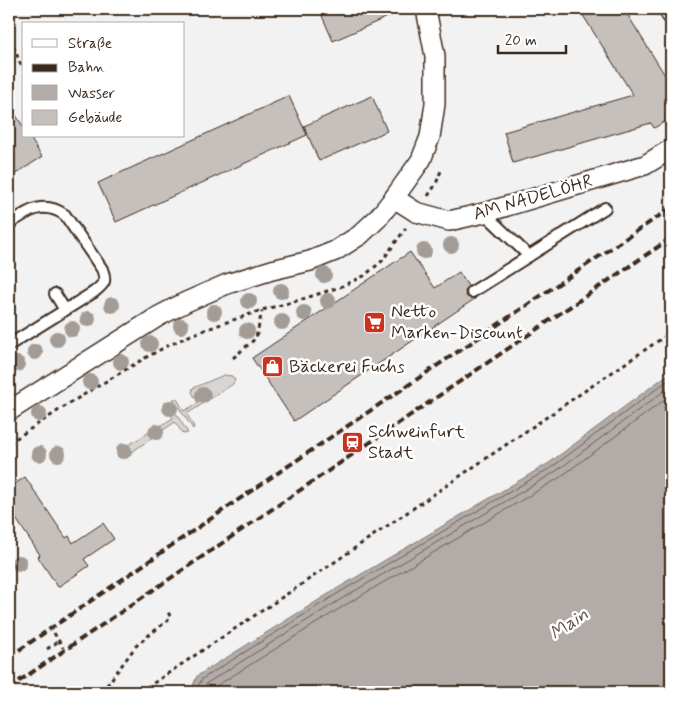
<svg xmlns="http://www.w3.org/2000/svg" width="680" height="701" viewBox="0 0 680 701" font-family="Mynerve,sans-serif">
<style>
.green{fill:#d8d5d2;stroke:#8a8078}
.water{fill:#b2aba7;stroke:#827770}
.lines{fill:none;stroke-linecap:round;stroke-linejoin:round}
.shore{stroke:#6b5e55;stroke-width:1}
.building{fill:#c6c0bd;stroke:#3b2a1e}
.lane-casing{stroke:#3b2a1e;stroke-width:14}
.street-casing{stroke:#3b2a1e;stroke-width:22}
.path{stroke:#3b2a1e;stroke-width:3;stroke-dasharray:4 4;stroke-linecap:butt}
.lane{stroke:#fff;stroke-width:10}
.street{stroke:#fff;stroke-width:19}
.rail{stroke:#3b2a1e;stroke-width:4;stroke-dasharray:8 4;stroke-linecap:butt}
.tree{fill:#a39c96}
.labels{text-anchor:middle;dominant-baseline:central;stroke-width:5;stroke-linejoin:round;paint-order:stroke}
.street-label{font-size:18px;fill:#3b2a1e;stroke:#fff}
.poi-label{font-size:18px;fill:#3b2a1e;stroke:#fff;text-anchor:start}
.water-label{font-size:19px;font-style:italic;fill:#65574e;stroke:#fff}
</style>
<rect width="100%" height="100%" fill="#f3f2f2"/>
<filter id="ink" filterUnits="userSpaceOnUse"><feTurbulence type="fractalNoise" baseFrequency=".02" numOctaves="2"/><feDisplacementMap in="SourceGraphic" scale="10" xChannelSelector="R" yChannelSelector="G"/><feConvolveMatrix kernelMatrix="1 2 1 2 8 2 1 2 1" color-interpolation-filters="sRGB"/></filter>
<g filter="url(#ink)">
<g class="green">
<path d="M 224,375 L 232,376 L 235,380 L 233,384 L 187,414 L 194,427 L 193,429 L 173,399 L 177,399 L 184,411 L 198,403 L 192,392 L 193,388 Z"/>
<path d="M 169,402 L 188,433 L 183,434 L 175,422 L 123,458 L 120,458 L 117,456 L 117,453 L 118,451 L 173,418 L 166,407 L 166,403 Z"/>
</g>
<path class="water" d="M 671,372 L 671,692 L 187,692 L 192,688 L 197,676 L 338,588 L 549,463 Z"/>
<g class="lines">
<g class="shore">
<path d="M 195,692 L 202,679 L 340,592 L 552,467 L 671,378"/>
<path d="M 203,692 L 207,683 L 343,598 L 555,472 L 671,386"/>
<path d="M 211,692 L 213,688 L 347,604 L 559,478 L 671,395"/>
</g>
</g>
<g class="building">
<path d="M 319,9 L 406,9 L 333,41 Z"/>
<path d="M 579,9 L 624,9 L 671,85 L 671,118 L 654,128 L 651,123 L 513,163 L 504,132 L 633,95 Z"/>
<path d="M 289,96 L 307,135 L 116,222 L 98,183 Z"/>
<path d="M 372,96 L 387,131 L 319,161 L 304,126 Z"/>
<path d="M 9,104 L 24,128 L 24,136 L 29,136 L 42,157 L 9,178 Z"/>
<path d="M 410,252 L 435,288 L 459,272 L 468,286 L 465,292 L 466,296 L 469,298 L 476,298 L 294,421 L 252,358 Z"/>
<path d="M 25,477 L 66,538 L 69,536 L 73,543 L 103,523 L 114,539 L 84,559 L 89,566 L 58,587 L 38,557 L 40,555 L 9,508 L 9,488 Z"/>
</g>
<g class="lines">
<defs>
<g id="lane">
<path d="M 484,213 L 529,256"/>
<path d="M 9,224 C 28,211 43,200 65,215 L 102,269 C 107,282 104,284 94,292 L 9,345"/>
<path d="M 472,292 L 605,208"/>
<path d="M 55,294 L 65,310"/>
</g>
<g id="street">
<path d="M 668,9 L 671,14"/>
<path d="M 394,198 L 416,212 L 449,221 L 484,213 L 645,165 L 671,149"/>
<path d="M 9,411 L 159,316 L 186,302 L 227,284 L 272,270 L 310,261 L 335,251 L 360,235 L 378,218 L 394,198 L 421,160 L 430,137 L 435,104 L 435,56 L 426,9"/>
</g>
</defs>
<use href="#lane" class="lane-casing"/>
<use href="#street" class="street-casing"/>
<g class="path">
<path d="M 9,31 L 14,48 L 21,65"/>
<path d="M 428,196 L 436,184 L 442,168"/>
<path d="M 233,358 L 256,338 L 262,311"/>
<path d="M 9,443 L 70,403 L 145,358 L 167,346 L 191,335 L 227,322 L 262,310 L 293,302 L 340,287 L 364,276 L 382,261 L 406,228"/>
<path d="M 54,633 L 63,648"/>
<path d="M 47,649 L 59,641"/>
<path d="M 102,692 L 136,646 L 144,639 L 171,618 L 168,612"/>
<path d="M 140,692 L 320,572 L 671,332"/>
</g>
<use href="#lane" class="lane"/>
<use href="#street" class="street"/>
<g class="rail">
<path d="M 9,657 L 257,487 L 671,208"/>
<path d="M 9,688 L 671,238"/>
</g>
</g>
<g class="tree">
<circle cx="451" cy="245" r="8"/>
<circle cx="424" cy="251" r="8"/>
<circle cx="324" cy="275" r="8"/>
<circle cx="281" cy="291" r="8"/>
<circle cx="249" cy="301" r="8"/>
<circle cx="328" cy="301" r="8"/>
<circle cx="112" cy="305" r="8"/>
<circle cx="214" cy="312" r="8"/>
<circle cx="304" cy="313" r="8"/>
<circle cx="88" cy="319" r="8"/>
<circle cx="282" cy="322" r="8"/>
<circle cx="181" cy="326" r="8"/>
<circle cx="72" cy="329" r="8"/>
<circle cx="247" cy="331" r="8"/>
<circle cx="57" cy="339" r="8"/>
<circle cx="150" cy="344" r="8"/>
<circle cx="35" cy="352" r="8"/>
<circle cx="121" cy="362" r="8"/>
<circle cx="17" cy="364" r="8"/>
<circle cx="90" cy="382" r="8"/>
<circle cx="203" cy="395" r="8"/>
<circle cx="170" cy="408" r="8"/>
<circle cx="39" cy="414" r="8"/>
<circle cx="156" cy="432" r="8"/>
<circle cx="124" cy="451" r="8"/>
<circle cx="39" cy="454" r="8"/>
<circle cx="58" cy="454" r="8"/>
<circle cx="19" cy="563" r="8"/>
</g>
</g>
<defs>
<symbol id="supermarket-square" viewBox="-11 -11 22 22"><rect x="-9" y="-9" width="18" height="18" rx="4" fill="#c8321e" stroke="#fff"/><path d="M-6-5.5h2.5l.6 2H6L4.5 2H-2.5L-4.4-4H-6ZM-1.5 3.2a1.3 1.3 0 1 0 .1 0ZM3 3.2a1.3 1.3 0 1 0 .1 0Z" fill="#fff"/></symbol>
<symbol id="shop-square" viewBox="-11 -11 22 22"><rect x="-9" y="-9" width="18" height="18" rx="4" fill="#c8321e" stroke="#fff"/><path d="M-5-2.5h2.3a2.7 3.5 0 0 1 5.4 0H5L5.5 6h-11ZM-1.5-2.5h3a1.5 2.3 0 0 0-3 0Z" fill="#fff"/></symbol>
<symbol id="station-square" viewBox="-11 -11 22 22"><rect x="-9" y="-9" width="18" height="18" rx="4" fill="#c8321e" stroke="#fff"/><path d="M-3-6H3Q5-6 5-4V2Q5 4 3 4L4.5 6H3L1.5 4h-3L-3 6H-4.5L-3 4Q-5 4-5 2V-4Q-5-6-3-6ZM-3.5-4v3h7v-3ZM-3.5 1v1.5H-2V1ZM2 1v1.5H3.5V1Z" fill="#fff"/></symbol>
</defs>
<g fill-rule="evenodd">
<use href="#supermarket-square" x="362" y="310" width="25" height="25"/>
<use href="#shop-square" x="260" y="354" width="25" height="25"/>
<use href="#station-square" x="340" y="430" width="25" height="25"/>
</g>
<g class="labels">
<g class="street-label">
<text transform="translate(533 198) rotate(-16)">AM NADELÖHR</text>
</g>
<g class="poi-label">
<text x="391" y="312">Netto<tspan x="391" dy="21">Marken-Discount</tspan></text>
<text x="289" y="367">Bäckerei Fuchs</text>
<text x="368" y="432">Schweinfurt<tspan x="368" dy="21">Stadt</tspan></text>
</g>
<g class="water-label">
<text transform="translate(569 624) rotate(-34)">Main</text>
</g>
</g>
<rect width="680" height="701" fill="none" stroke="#fff" stroke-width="30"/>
<rect x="15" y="15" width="650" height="671" fill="none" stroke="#3b2a1e" stroke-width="2" filter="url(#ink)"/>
<rect x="22" y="22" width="162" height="115" fill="#ffffff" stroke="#b1aaa5"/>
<rect x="32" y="39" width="25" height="8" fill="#ffffff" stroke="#b1aaa5"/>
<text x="68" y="48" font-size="15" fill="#3b2a1e">Straße</text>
<rect x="32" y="64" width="25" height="8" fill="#3b2a1e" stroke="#b1aaa5"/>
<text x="68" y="72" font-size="15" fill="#3b2a1e">Bahn</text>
<rect x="32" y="85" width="25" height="15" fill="#b2aba7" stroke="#b1aaa5"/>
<text x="68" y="98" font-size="15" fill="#3b2a1e">Wasser</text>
<rect x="32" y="110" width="25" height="15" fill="#c6c0bd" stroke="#b1aaa5"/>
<text x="68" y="122" font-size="15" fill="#3b2a1e">Gebäude</text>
<path d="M498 45v8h68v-8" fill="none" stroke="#3b2a1e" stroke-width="2.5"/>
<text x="505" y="45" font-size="15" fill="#3b2a1e" stroke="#ffffff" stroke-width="4" paint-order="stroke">20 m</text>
</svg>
